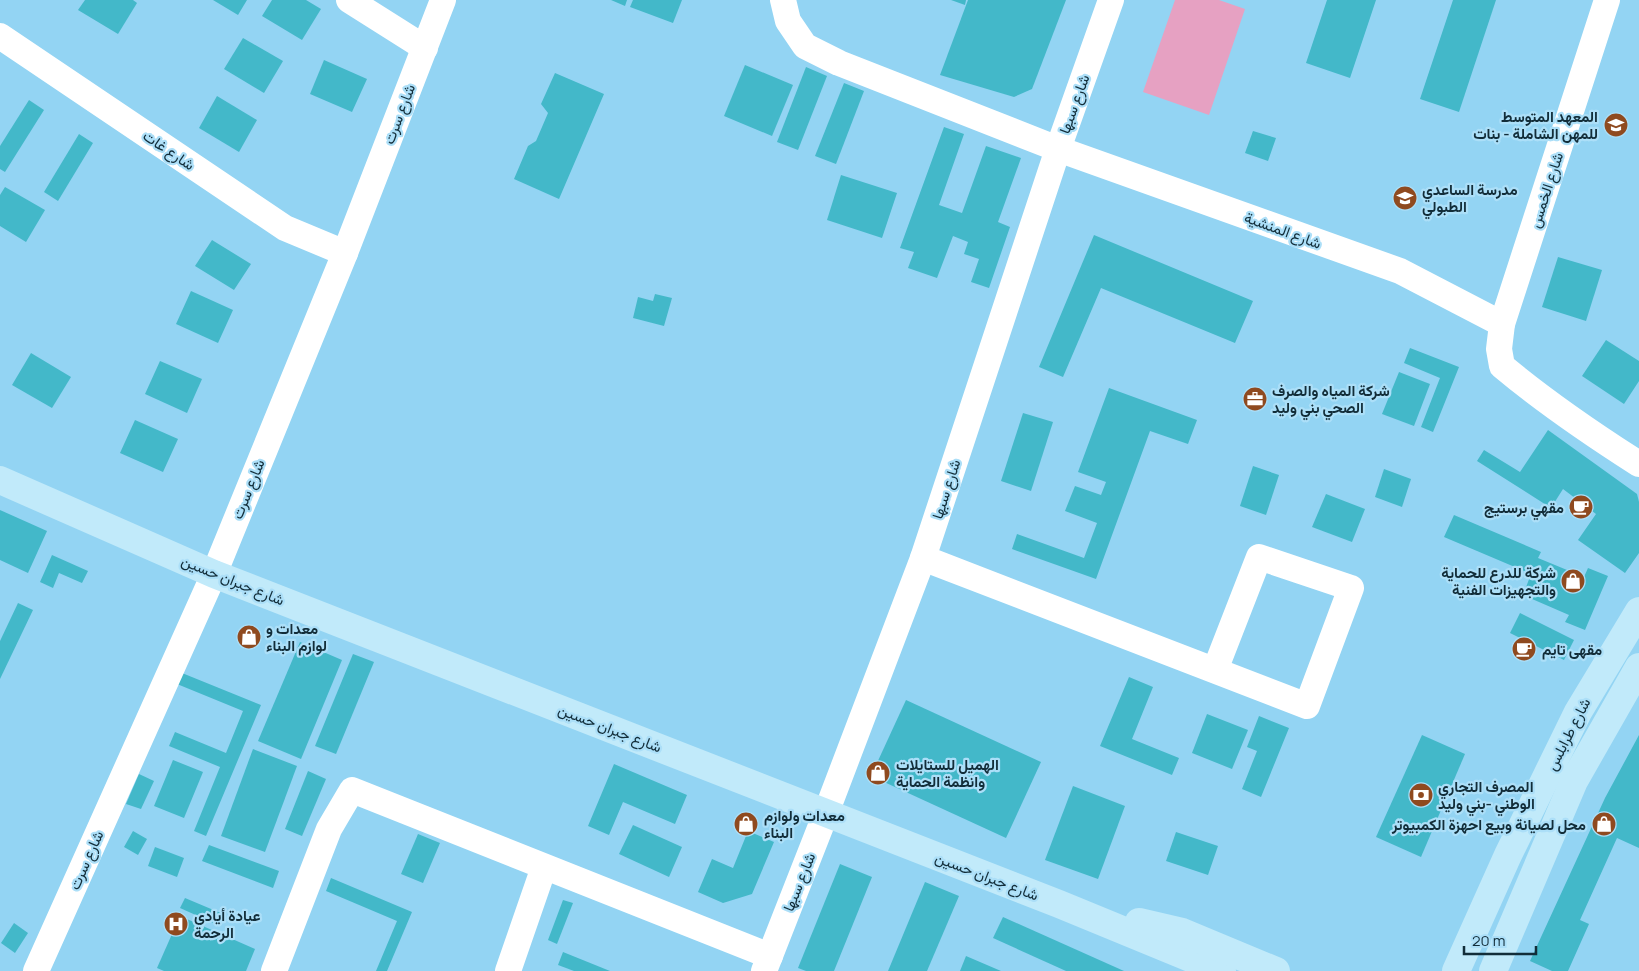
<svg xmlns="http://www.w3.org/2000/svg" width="1639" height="971" viewBox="0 0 1639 971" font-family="Manrope,Vazirmatn,sans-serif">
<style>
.green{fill:#e6a1c2}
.building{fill:#43b8c9}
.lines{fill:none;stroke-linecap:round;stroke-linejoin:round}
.minor{stroke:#fff;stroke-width:26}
.secondary{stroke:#c1eafa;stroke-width:28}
.labels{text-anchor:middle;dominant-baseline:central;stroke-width:4.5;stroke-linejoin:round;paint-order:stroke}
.street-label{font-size:15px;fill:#122d39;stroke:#acdff8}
.poi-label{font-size:15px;font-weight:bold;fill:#122d39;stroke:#acdff8;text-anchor:start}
</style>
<rect width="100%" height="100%" fill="#93d4f3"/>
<path class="green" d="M 1175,0 L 1219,0 L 1245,9 L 1209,115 L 1143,92 Z"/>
<g class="building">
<path d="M 85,0 L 133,0 L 137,3 L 118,34 L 78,10 Z"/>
<path d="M 213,0 L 247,0 L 238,15 Z"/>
<path d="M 272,0 L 306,0 L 321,9 L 302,40 L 262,16 Z"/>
<path d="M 611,0 L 627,0 L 625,6 Z"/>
<path d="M 633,0 L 682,0 L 673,23 L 630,7 Z"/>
<path d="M 951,0 L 966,0 L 965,5 Z"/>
<path d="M 968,0 L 1066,0 L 1032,89 L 1014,97 L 940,75 Z"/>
<path d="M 1327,0 L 1376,0 L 1350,78 L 1306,63 Z"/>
<path d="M 1453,0 L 1496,0 L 1459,112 L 1420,99 Z"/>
<path d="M 243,38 L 283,61 L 264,93 L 224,69 Z"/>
<path d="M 324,60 L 367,79 L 352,112 L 310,94 Z"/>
<path d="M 745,65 L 793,85 L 772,136 L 724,116 Z"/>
<path d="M 806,67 L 827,76 L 798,150 L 777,142 Z"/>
<path d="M 555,73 L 604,94 L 559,199 L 514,179 L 528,146 L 536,141 L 548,113 L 541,104 Z"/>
<path d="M 844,83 L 864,91 L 836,164 L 815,156 Z"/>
<path d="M 217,96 L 257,120 L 239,152 L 199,128 Z"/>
<path d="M 29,100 L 44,110 L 5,172 L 0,169 L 0,146 Z"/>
<path d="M 944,127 L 964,134 L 939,205 L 962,213 L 986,146 L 1021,158 L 998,222 L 1010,227 L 989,288 L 971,282 L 979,259 L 964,254 L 968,242 L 953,236 L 937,278 L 908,268 L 914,252 L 900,248 Z"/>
<path d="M 1253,131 L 1276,138 L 1268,161 L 1245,153 Z"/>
<path d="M 79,134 L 93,143 L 58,201 L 44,192 Z"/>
<path d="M 841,175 L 897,193 L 882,238 L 827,220 Z"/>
<path d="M 5,187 L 45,210 L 26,242 L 0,226 L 0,195 Z"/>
<path d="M 1094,235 L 1253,301 L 1235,343 L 1101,288 L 1063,377 L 1039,367 Z"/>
<path d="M 212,240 L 251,264 L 234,290 L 195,266 Z"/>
<path d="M 1558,257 L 1602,270 L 1586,321 L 1542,307 Z"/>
<path d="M 191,291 L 233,310 L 218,343 L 176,324 Z"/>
<path d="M 655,294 L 672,298 L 664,326 L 633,318 L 638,297 L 653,301 Z"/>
<path d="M 1606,340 L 1639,361 L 1639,381 L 1624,404 L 1582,376 Z"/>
<path d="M 1410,348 L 1459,367 L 1433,432 L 1421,427 L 1440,378 L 1404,363 Z"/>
<path d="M 31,353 L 71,377 L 52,408 L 12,385 Z"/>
<path d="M 160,361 L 202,379 L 187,413 L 145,394 Z"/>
<path d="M 1399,372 L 1430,384 L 1414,426 L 1382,414 Z"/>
<path d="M 1109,388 L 1197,420 L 1188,444 L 1150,431 L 1096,579 L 1012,549 L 1017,534 L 1084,558 L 1097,523 L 1065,511 L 1075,486 L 1101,495 L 1106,482 L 1078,472 Z"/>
<path d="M 1023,413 L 1053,422 L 1031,491 L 1001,481 Z"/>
<path d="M 135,420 L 178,439 L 163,472 L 120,453 Z"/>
<path d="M 1548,430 L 1637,494 L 1639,502 L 1639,553 L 1625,573 L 1578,540 L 1596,514 L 1563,489 L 1551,508 L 1477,461 L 1484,450 L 1520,472 Z"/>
<path d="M 1253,466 L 1279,475 L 1266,515 L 1240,506 Z"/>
<path d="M 1384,469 L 1411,479 L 1402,507 L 1375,497 Z"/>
<path d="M 1326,494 L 1365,509 L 1352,542 L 1312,527 Z"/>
<path d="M 0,510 L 47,531 L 28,573 L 0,560 Z"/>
<path d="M 1454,515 L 1541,552 L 1538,558 L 1584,577 L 1588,568 L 1608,576 L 1585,630 L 1565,622 L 1569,615 L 1523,595 L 1531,574 L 1444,537 Z"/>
<path d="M 52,555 L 88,571 L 82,583 L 59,573 L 53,588 L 40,582 Z"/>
<path d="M 18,603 L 33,610 L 0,679 L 0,641 Z"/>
<path d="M 1520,613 L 1574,640 L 1564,660 L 1510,633 Z"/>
<path d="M 300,642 L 342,660 L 301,759 L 258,741 Z"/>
<path d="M 353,654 L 374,662 L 336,754 L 315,746 Z"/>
<path d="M 182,673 L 261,705 L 206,836 L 194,831 L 220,767 L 169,746 L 175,732 L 226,753 L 243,711 L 177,684 Z"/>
<path d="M 1129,677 L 1153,687 L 1132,739 L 1179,758 L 1172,775 L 1100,746 Z"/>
<path d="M 906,700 L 1041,762 L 1006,838 L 871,776 Z"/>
<path d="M 1207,714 L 1248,730 L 1232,769 L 1192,753 Z"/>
<path d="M 1259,716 L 1289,728 L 1261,797 L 1242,789 L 1257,751 L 1247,747 Z"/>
<path d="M 1422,735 L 1465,754 L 1421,857 L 1376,837 Z"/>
<path d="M 1639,735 L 1639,848 L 1617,838 L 1580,920 L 1589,924 L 1568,971 L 1552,971 L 1530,961 L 1605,798 Z"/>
<path d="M 253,749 L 297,766 L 265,852 L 221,836 Z"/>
<path d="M 173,760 L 203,772 L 184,818 L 154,806 Z"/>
<path d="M 614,764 L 687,795 L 675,824 L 623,802 L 609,835 L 588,826 Z"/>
<path d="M 308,771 L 326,779 L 302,836 L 285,829 Z"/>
<path d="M 139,774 L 154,781 L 141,809 L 126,804 Z"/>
<path d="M 1073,786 L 1125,806 L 1098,879 L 1045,860 Z"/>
<path d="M 633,825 L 682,847 L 669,877 L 619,854 Z"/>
<path d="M 133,831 L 147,839 L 138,855 L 124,847 Z"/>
<path d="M 748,831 L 774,842 L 752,894 L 723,903 L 698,892 L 712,859 L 733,868 Z"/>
<path d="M 1176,832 L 1218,846 L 1208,875 L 1166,861 Z"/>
<path d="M 418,834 L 440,843 L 423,883 L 401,874 Z"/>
<path d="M 209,845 L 279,871 L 273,888 L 202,861 Z"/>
<path d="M 155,847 L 184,858 L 177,877 L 148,866 Z"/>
<path d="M 840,864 L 872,877 L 834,971 L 806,971 L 798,968 Z"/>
<path d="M 331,878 L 412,912 L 387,971 L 376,971 L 397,921 L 326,891 Z"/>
<path d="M 925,882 L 959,896 L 927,971 L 888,971 Z"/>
<path d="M 185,898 L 223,914 L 218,925 L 180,908 Z"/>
<path d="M 563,900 L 573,903 L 557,944 L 548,940 Z"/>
<path d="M 180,916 L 255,949 L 246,971 L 164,971 L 157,968 Z"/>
<path d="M 1003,917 L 1124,971 L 1066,971 L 993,938 Z"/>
<path d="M 14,923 L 28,933 L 15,953 L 1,943 Z"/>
<path d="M 563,952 L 610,971 L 574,971 L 558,965 Z"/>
<path d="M 966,956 L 1001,971 L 960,971 Z"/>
</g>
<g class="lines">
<g class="minor">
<path d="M 349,0 L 425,48"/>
<path d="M 783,0 L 788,21 L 805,46 L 839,63 L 1058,149 L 1400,271 L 1502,324"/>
<path d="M 1607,0 L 1502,324 L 1499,349 L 1502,366 C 1545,402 1592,434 1639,464"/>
<path d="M 0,36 L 285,228 L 345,253"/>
<path d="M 923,558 L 1307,706 L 1351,588 L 1259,557 L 1215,670"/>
<path d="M 36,971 L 214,574 L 345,253 L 443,0"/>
<path d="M 274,971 L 329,829 L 352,790 L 770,956"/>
<path d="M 508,971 L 544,867"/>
<path d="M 764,971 L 826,813 L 923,558 L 1058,149 L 1111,0"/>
</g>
<g class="secondary">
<path d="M 0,480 L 214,574 L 1059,904 L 1222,971"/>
<path d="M 1139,922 L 1182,932 L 1276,971"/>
<path d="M 1456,971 L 1508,855 L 1578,712 L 1639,611"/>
<path d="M 1493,971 L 1574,781 L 1639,667"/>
</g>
</g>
<defs>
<symbol id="university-disc" viewBox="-11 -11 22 22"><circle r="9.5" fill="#8f4a1f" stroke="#acdff8"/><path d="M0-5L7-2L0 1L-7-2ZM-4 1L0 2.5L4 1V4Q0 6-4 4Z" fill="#fff"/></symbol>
<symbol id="school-disc" viewBox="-11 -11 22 22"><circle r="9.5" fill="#8f4a1f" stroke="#acdff8"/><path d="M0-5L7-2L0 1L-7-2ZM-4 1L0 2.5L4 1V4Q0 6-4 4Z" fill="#fff"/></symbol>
<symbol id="office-disc" viewBox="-11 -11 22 22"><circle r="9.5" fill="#8f4a1f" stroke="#acdff8"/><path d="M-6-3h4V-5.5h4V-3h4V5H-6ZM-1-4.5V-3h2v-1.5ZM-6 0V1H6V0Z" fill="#fff"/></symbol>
<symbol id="cafe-disc" viewBox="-11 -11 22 22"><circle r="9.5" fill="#8f4a1f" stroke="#acdff8"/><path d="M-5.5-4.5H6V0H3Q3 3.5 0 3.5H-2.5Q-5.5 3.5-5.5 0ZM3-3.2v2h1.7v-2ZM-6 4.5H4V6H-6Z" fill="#fff"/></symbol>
<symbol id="shop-disc" viewBox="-11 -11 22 22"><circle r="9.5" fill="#8f4a1f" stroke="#acdff8"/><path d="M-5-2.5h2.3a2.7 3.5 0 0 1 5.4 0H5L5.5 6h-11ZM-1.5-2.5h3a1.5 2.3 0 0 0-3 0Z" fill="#fff"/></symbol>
<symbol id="bank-disc" viewBox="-11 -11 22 22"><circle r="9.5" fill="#8f4a1f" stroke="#acdff8"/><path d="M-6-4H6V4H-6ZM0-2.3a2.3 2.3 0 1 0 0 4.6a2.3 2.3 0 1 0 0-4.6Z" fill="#fff"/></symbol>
<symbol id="hospital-disc" viewBox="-11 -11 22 22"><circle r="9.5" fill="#8f4a1f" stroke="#acdff8"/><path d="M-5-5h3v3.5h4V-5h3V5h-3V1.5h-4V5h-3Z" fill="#fff"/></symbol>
</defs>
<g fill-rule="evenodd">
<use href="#university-disc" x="1602" y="111" width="28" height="28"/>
<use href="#school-disc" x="1391" y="184" width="28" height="28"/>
<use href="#office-disc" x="1241" y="385" width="28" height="28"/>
<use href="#cafe-disc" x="1567" y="493" width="28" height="28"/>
<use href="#shop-disc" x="1559" y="567" width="28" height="28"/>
<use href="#shop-disc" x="235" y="623" width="28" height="28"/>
<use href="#cafe-disc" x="1510" y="635" width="28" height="28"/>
<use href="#shop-disc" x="864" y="759" width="28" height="28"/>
<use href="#bank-disc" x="1407" y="781" width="28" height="28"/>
<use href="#shop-disc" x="732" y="810" width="28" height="28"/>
<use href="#shop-disc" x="1590" y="810" width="28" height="28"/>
<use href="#hospital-disc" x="162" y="910" width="28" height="28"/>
</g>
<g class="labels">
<g class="street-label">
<text transform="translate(1074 104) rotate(-70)">شارع سبها</text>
<text transform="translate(399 114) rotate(-69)">شارع سرت</text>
<text transform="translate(169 150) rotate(34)">شارع غات</text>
<text transform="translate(1546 190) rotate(-72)">شارع الخمس</text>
<text transform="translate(1283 230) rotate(20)">شارع المنشية</text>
<text transform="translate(248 489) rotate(-68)">شارع سرت</text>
<text transform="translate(946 489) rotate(-72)">شارع سبها</text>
<text transform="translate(233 580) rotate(22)">شارع جبران حسين</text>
<text transform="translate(610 728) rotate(21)">شارع جبران حسين</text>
<text transform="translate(1568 734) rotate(-63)">شارع طرابلس</text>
<text transform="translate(86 860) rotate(-66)">شارع سرت</text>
<text transform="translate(987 876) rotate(21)">شارع جبران حسين</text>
<text transform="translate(799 882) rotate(-68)">شارع سبها</text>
</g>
<g class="poi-label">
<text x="1598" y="116" text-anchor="end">المعهد المتوسط<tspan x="1598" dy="17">للمهن الشاملة - بنات</tspan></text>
<text x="1422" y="189">مدرسة الساعدي<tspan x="1422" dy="17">الطبولي</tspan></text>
<text x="1272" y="390">شركة المياه والصرف<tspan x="1272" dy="17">الصحي بني وليد</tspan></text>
<text x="1564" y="507" text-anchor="end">مقهي برستيج</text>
<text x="1556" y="572" text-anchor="end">شركة للدرع للحماية<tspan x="1556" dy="17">والتجهيزات الفنية</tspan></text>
<text x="266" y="628">معدات و<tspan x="266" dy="17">لوازم البناء</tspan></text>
<text x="1542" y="649">مقهى تايم</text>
<text x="896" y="764">الهميل للستايلات<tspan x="896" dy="17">وانظمة الحماية</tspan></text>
<text x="1438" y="786">المصرف التجاري<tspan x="1438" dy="17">الوطني -بني وليد</tspan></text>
<text x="764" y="815">معدات ولوازم<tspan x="764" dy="17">البناء</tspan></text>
<text x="1586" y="824" text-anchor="end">محل لصيانة وبيع احهزة الكمبيوتر</text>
<text x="194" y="915">عيادة أيادي<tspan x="194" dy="17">الرحمة</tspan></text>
</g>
</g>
<path d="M1464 946v8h72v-8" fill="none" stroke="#122d39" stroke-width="2.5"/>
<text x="1472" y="946" font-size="15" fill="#122d39" stroke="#acdff8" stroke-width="4" paint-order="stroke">20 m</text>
</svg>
